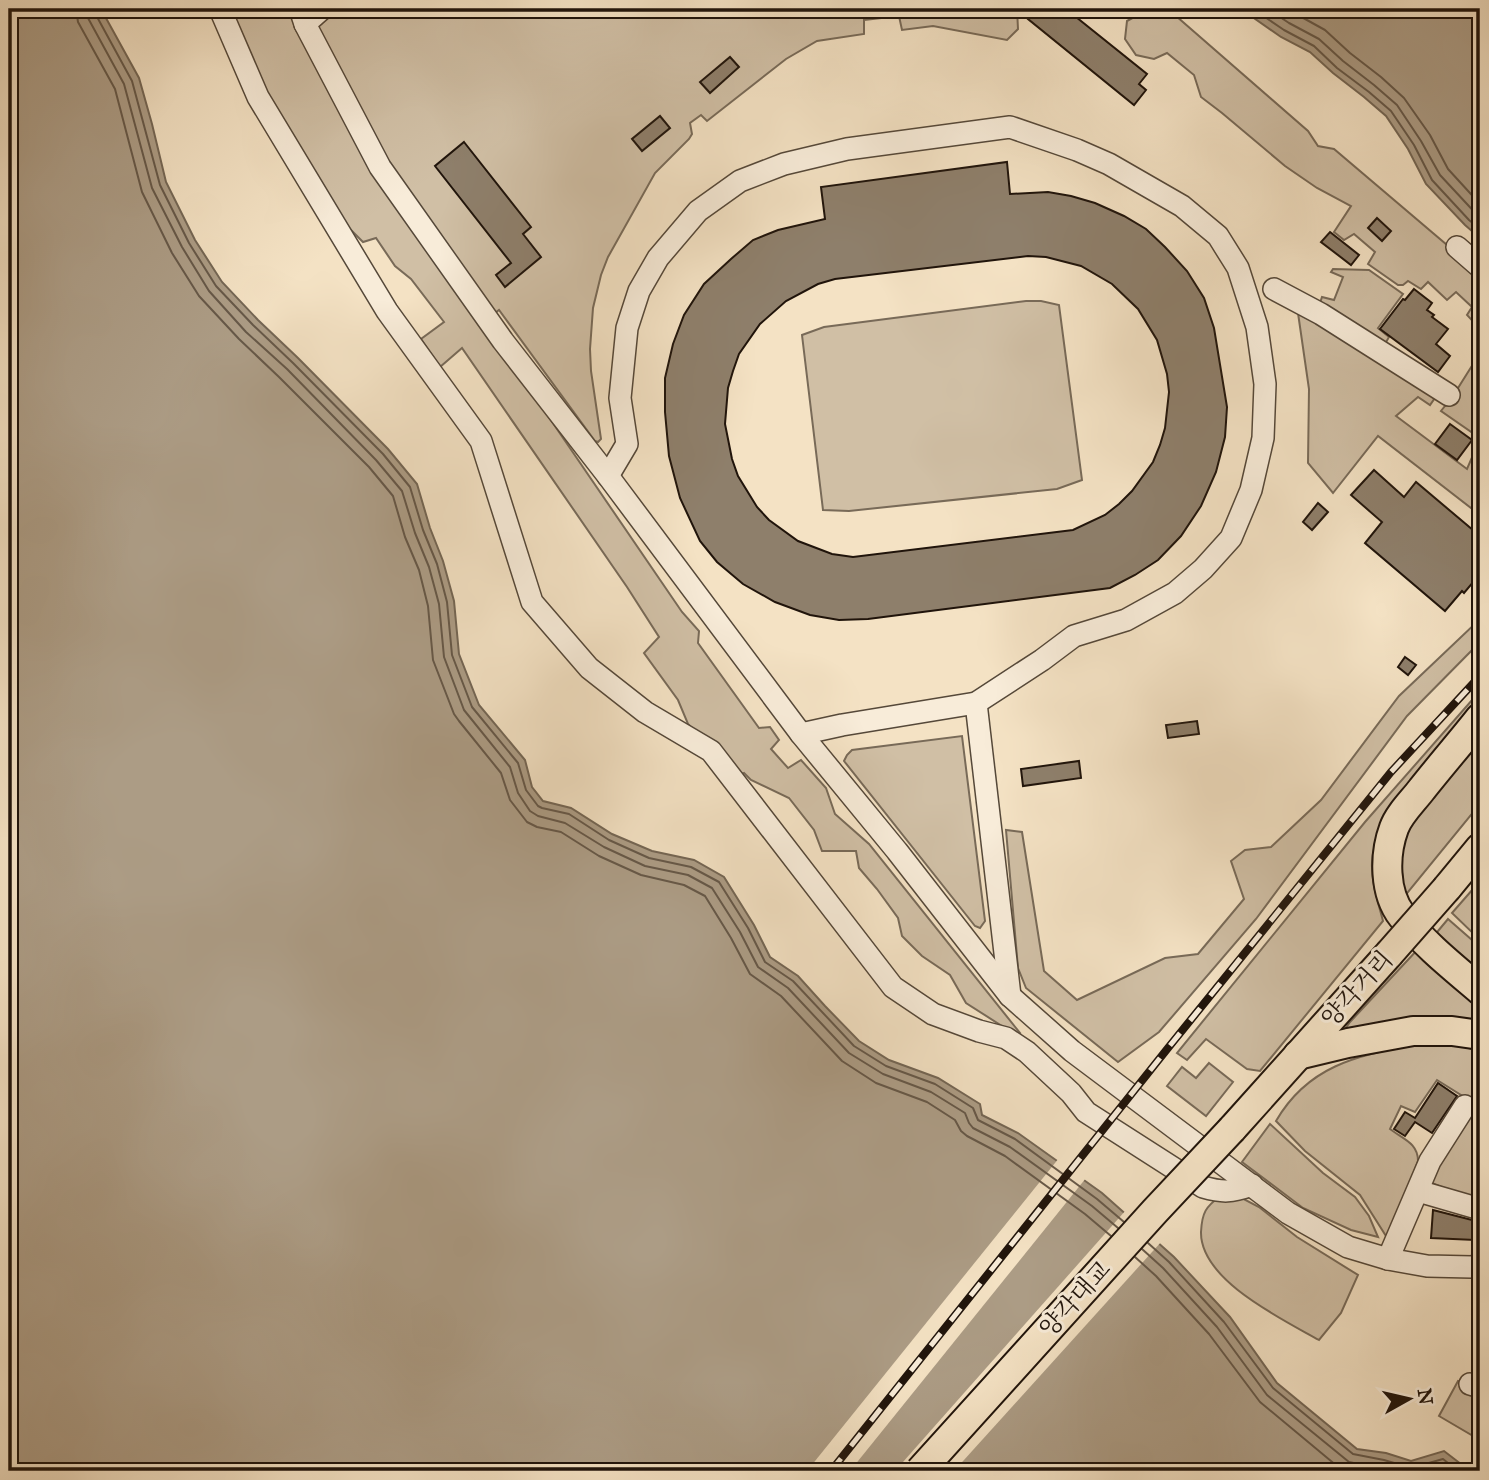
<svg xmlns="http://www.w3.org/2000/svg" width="1489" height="1480" viewBox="0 0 1489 1480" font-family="'IM FELL Great Primer','Noto Serif KR',serif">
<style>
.green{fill:#d0bfa5;stroke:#786a58;stroke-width:2}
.water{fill:#ac9c85;stroke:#746654;stroke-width:2}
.pier{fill:#f4e2c4}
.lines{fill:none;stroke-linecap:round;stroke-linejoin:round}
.shore{stroke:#665848;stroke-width:2}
.building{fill:#8e7f6b;stroke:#20140b;stroke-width:2;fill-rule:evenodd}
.minor-casing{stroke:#554839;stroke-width:24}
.major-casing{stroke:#20140b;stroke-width:32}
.minor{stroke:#f8ecd9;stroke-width:21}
.major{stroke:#f4e2c4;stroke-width:28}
.rail-casing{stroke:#20140b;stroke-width:8}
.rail{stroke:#f8ecd9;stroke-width:5;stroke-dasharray:16;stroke-linecap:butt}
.major-bridge-casing{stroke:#20140b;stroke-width:32;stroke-linecap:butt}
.major-bridge{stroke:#f4e2c4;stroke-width:28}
.labels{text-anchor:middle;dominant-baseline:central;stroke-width:6;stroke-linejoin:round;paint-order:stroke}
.street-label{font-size:24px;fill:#20140b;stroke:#f8ecd9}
</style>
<rect width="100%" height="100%" fill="#f4e2c4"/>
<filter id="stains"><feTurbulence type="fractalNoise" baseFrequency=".00286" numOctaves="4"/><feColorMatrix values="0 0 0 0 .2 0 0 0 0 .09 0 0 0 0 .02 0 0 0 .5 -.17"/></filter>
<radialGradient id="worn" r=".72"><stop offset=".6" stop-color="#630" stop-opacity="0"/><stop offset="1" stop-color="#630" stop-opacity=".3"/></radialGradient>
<g class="green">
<path d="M 225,9 L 1017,9 L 1018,29 L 1007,40 L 933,26 L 902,30 L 899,16 L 864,20 L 864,34 L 817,41 L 786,59 L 707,121 L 701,115 L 690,123 L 692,134 L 689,139 L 655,173 L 608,257 L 601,275 L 593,308 L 590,349 L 591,371 L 601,439 L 598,442 L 595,441 L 499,310 L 481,324 L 546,413 L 682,612 L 699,631 L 698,643 L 759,728 L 770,727 L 779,740 L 771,749 L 788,768 L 801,760 L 826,788 L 835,814 L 869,844 L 1020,1033 L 1016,1035 L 966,1003 L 950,975 L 922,956 L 902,936 L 898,918 L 877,889 L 859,868 L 856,851 L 822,851 L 814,830 L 789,798 L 751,780 L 744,773 L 736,776 L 688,724 L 678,700 L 644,653 L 659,637 L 627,587 L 462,348 L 440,367 L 421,339 L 444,322 L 411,279 L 395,266 L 376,238 L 363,242 L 337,216 L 278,125 L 240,30 Z"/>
<path d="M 1136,9 L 1168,9 L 1308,131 L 1318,146 L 1334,149 L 1480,273 L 1480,329 L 1467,315 L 1472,307 L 1456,292 L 1447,300 L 1428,282 L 1421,289 L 1408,281 L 1403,285 L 1398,285 L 1368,264 L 1375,252 L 1354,234 L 1344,240 L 1334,232 L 1351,206 L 1317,188 L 1285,166 L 1222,113 L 1201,97 L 1194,75 L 1167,53 L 1154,59 L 1136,55 L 1125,39 L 1127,21 L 1140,14 Z"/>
<path d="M 1333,269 L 1369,270 L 1403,294 L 1378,328 L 1389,337 L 1385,344 L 1319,306 L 1322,297 L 1334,300 L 1343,277 L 1331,272 Z"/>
<path d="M 1026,301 L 1041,301 L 1059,305 L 1082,480 L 1057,489 L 849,511 L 823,510 L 802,335 L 824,327 Z"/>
<path d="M 1298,313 L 1439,392 L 1430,405 L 1418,397 L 1396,416 L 1467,469 L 1480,439 L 1480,515 L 1378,436 L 1333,493 L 1308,463 L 1309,389 Z"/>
<path d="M 1480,353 L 1480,438 L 1441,411 L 1453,396 Z"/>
<path d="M 1480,619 L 1480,642 L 1407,716 L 1256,919 L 1159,1032 L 1118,1062 L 1026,988 L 1018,968 L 1006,830 L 1022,832 L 1044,971 L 1077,1000 L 1165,958 L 1198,954 L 1244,899 L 1231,861 L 1245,850 L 1271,847 L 1321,800 L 1399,696 Z"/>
<path d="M 1480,691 L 1480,700 L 1383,819 C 1378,833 1373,847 1372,862 C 1371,882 1378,902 1383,921 L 1260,1071 L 1247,1069 L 1206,1039 L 1187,1060 L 1177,1053 L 1365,822 Z"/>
<path d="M 1480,734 L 1480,804 L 1404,897 L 1401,858 L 1404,835 L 1413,817 Z"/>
<path d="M 962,736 L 985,921 L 980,928 L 975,926 L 844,761 L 847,755 L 852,750 Z"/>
<path d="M 1480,881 L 1480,940 L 1452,913 Z"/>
<path d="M 1448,919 L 1480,947 L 1480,977 L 1433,937 Z"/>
<path d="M 1419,948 L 1480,1002 L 1480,1023 L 1412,1018 L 1384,1022 L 1343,1032 L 1350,1022 Z"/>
<path d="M 1413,1045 L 1457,1045 L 1480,1051 L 1480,1205 L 1478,1202 L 1427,1181 L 1464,1097 L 1437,1080 L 1415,1112 L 1401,1106 L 1390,1129 C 1403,1139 1418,1143 1418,1161 L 1391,1232 L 1386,1236 L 1360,1195 L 1305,1151 L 1276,1121 C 1308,1066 1356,1056 1413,1045 Z"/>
<path d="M 1209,1063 L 1233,1082 L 1206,1116 L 1167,1086 L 1182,1067 L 1196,1078 Z"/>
<path d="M 1270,1124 L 1323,1173 L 1355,1197 L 1369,1216 L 1378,1237 L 1351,1230 L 1303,1208 L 1242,1162 Z"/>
<path d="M 1220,1196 L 1238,1196 L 1259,1207 L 1297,1237 L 1358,1275 L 1341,1313 L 1319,1340 C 1282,1319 1200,1280 1201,1232 C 1202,1212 1206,1207 1220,1196 Z"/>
<path d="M 1458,1381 L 1480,1390 L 1480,1440 L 1439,1416 Z"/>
</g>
<g class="water">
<path d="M 9,9 L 101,9 L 139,78 L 152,124 L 166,182 L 195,240 L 222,282 L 258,320 L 298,358 L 388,449 L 417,484 L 430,528 L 443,561 L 454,601 L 459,654 L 479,705 L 525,760 L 532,787 L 543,801 L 571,808 L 612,834 L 652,851 L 694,860 L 724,877 L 754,925 L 770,957 L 798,976 L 825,1006 L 859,1041 L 889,1060 L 938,1078 L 980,1104 L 982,1115 L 1018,1133 L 1102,1193 L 1174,1257 L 1230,1317 L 1277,1383 L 1357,1449 L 1386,1453 L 1411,1461 L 1444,1451 L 1470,1471 L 9,1471 Z"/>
<path d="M 1241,9 L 1480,9 L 1480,238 L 1465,225 L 1426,184 L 1408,149 L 1386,116 L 1364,97 L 1333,73 L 1310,52 L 1281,37 Z"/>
</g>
<g class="pier">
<path d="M 1059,1158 L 1086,1178 L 850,1471 L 807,1471 Z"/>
<path d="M 1126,1210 L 1162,1241 L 954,1471 L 895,1471 Z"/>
</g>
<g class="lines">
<g class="shore">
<path d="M 76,9 L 78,22 L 115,89 L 142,192 L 172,253 L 199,296 L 239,339 L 279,377 L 369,467 L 393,496 L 405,537 L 419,570 L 428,606 L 433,660 L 454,714 L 459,721 L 501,773 L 510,800 L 527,822 L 537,827 L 561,832 L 599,856 L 641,875 L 684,885 L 705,896 L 731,938 L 750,974 L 781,996 L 842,1061 L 876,1083 L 927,1102 L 955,1120 L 961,1131 L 967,1136 L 1005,1156 L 1085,1214 L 1111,1236"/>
<path d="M 86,9 L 88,18 L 124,84 L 152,188 L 182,247 L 209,291 L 246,332 L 287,369 L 376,460 L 402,491 L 415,533 L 429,567 L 439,604 L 444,657 L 464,710 L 510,767 L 518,793 L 530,811 L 538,816 L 565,823 L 604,847 L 645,866 L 688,875 L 712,888 L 740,932 L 758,967 L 788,988 L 849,1053 L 883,1074 L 931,1092 L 965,1113 L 969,1123 L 973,1128 L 1010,1147 L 1092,1206 L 1118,1228"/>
<path d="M 95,9 L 96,15 L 132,81 L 160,185 L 189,243 L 216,286 L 253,325 L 293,363 L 383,454 L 410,487 L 423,530 L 437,564 L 447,602 L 452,655 L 472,707 L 518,763 L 526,790 L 538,806 L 542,808 L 569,814 L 609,840 L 649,858 L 691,867 L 719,882 L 748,928 L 765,962 L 793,981 L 854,1046 L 886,1066 L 935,1084 L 973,1108 L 978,1120 L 1015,1139 L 1097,1199 L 1124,1222"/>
<path d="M 1253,9 L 1284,30 L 1314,46 L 1337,68 L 1369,92 L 1391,111 L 1414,145 L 1432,180 L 1469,220 L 1480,229"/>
<path d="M 1268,9 L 1289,23 L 1319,39 L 1343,61 L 1374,85 L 1397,105 L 1421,141 L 1440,175 L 1480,218"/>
<path d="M 1287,9 L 1325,30 L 1350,53 L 1381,77 L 1404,98 L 1430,135 L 1448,169 L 1480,204"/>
<path d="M 1148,1243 L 1169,1262 L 1224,1322 L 1273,1388 L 1353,1454 L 1384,1460 L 1411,1468 L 1443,1459 L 1458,1471"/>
<path d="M 1142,1249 L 1163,1268 L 1217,1327 L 1267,1395 L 1349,1462 L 1391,1471"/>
<path d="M 1135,1257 L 1156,1276 L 1209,1334 L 1260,1402 L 1343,1471"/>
</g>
</g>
<g class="building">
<path d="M 1036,9 L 1066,9 L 1147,74 L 1139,84 L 1146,90 L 1134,105 L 1028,19 Z"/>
<path d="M 730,57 L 739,67 L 710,93 L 700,82 Z"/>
<path d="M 660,116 L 670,128 L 642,151 L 632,139 Z"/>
<path d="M 464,142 L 531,227 L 523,234 L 541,257 L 505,287 L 496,275 L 511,263 L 435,166 Z"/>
<path d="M 1007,162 L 1010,194 L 1048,192 L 1071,196 L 1095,203 L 1124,216 L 1146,229 L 1165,247 L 1187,271 L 1204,298 L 1214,328 L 1227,407 L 1225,437 L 1216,472 L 1201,506 L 1181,536 L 1158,560 L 1135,575 L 1110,588 L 868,619 L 839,620 L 810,615 L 775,602 L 743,584 L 717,562 L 700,541 L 680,498 L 669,456 L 665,412 L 665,378 L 673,344 L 684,315 L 704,284 L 731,259 L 753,240 L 778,230 L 825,219 L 821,187 ZM 1028,256 L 1046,257 L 1081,266 L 1112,284 L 1138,309 L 1157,340 L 1167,374 L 1169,392 L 1165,428 L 1160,445 L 1153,462 L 1132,491 L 1119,504 L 1105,515 L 1073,530 L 853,557 L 832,554 L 798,541 L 769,520 L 757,507 L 738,476 L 732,459 L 725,424 L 728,388 L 733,371 L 739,354 L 760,324 L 786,301 L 818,284 L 835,279 Z"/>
<path d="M 1377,218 L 1391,231 L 1382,241 L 1368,228 Z"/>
<path d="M 1330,232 L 1359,255 L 1351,265 L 1321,242 Z"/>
<path d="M 1414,289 L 1432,303 L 1427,310 L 1434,315 L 1432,317 L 1448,329 L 1436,344 L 1450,356 L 1438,372 L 1380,329 L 1403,299 L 1405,300 Z"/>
<path d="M 1450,424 L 1472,440 L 1457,460 L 1435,444 Z"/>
<path d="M 1374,470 L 1404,497 L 1416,482 L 1480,536 L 1480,574 L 1464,593 L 1462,591 L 1445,611 L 1365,543 L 1382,522 L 1351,495 Z"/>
<path d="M 1318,503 L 1328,512 L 1312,530 L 1303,522 Z"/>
<path d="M 1405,657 L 1416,665 L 1408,675 L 1398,667 Z"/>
<path d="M 1197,721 L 1199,734 L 1168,738 L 1166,725 Z"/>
<path d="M 1079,761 L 1081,778 L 1023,786 L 1021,769 Z"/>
<path d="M 1438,1083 L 1457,1096 L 1432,1133 L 1415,1122 L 1405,1136 L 1394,1129 L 1405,1112 L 1415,1118 Z"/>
<path d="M 1433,1210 L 1476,1221 L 1475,1240 L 1431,1238 Z"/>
</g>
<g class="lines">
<defs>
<g id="minor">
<path d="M 220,9 L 258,97 L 387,311 L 481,441 L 532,602 L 589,668 L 645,712 L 711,751 L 893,987 L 933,1014 L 979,1031 L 1006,1038 L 1027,1052 L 1071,1093 L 1086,1112 L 1203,1187 C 1224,1193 1231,1192 1252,1185"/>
<path d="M 300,9 L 305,24 L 380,167 L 503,341 L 608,476 L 801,734 L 897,851 L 1010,996 L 1072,1051 L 1288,1213 L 1348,1247 L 1388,1259 L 1427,1266 L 1472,1267 L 1480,1265"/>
<path d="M 305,24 L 322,9"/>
<path d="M 1457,247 L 1480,267"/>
<path d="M 1274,289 L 1321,314 L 1449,395"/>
<path d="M 608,476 L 627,444 L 620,398 L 627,328 L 639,291 L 658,258 L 698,211 L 740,181 L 784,164 L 847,149 L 1010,127 L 1077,150 L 1109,164 L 1182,206 L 1218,236 L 1238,268 L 1257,327 L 1265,384 L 1263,438 L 1251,490 L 1231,538 L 1203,569 L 1175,593 L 1126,620 L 1074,636 L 1042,660 L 976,703 L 842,725 L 801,734"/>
<path d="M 976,703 L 1010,996"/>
<path d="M 1418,1191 L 1480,1209"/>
<path d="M 1388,1259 L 1430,1161 L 1465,1106"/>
<path d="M 1470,1384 L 1480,1387"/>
</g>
<g id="major">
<path d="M 1480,718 C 1461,742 1441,765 1422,789 C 1413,801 1399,814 1394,828 C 1384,855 1384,893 1402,916 C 1424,944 1453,967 1480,990"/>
<path d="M 1447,888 L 1480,848"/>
<path d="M 1298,1055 L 1348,1043 L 1413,1031 L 1452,1031 L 1480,1035"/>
<path d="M 1232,1129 L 1389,954"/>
</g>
</defs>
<use href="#minor" class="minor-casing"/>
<use href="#major" class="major-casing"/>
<use href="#minor" class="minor"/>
<use href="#major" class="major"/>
<defs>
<path id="rail" d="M 831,1471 L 1168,1048 L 1391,772 L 1480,676"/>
</defs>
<use href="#rail" class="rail-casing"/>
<use href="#rail" class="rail"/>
<defs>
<g id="major-bridge">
<path d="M 1389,954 L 1447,888"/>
<path d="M 920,1471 L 1155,1211 L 1232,1129"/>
</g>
</defs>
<use href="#major-bridge" class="major-bridge-casing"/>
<use href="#major-bridge" class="major-bridge"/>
</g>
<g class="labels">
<g class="street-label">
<text transform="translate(1357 989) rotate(-48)">양각거리</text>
<text transform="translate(1075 1299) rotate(-48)">양각대교</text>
</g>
</g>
<rect width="1489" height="1480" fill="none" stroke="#f4e2c4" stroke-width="35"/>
<rect x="10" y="10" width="1468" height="1459" fill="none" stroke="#20140b" stroke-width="3.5"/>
<rect x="18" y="18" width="1454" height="1445" fill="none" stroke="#20140b" stroke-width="2"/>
<g transform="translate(1409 1399) rotate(82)" stroke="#f8ecd9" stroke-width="5" paint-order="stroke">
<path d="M0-5L12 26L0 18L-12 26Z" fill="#20140b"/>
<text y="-10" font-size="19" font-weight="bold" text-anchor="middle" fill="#20140b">N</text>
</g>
<rect width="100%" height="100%" filter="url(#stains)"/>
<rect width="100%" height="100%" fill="url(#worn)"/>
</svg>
